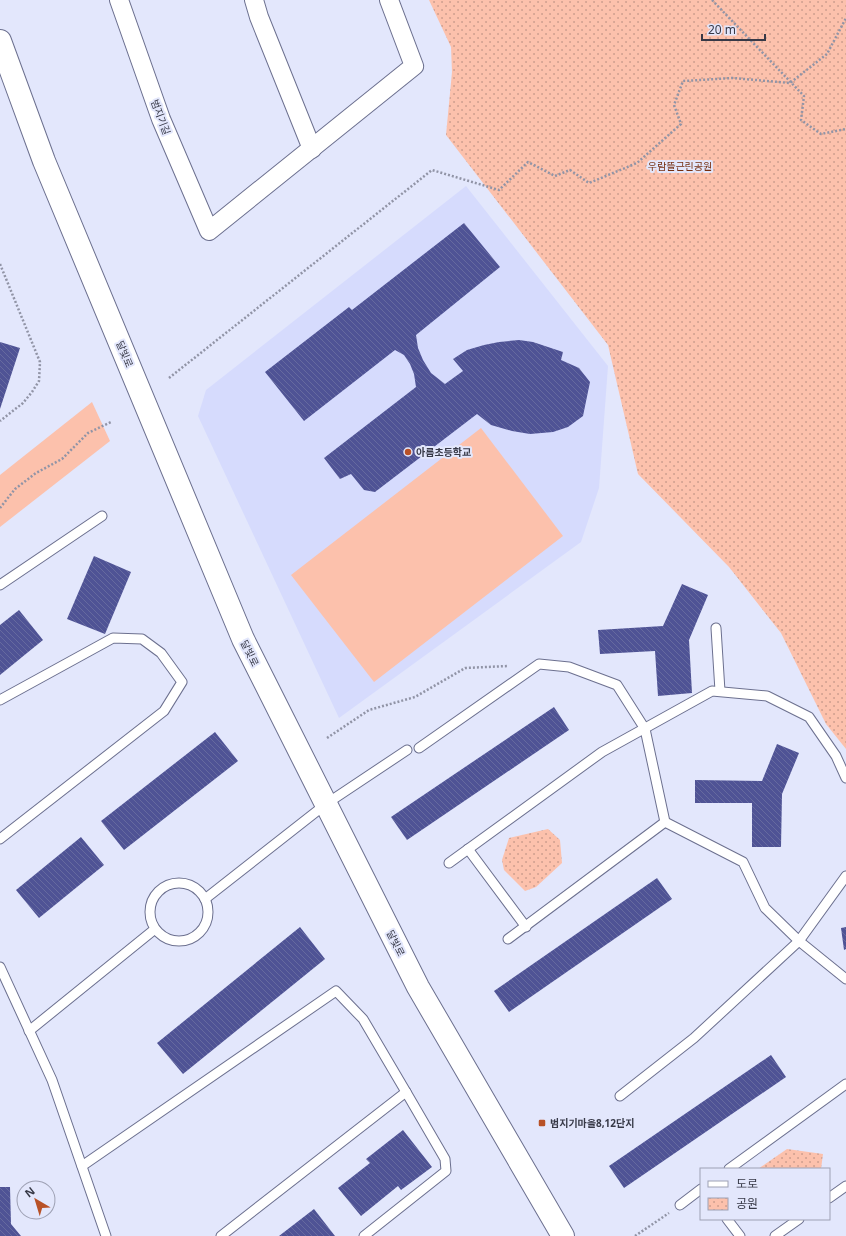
<svg xmlns="http://www.w3.org/2000/svg" width="846" height="1236" viewBox="0 0 846 1236" font-family="'Noto Sans','Noto Sans KR',sans-serif">
<style>
.built{fill:#d6dbfd}
.grass{fill:#fcc1ac}
.park{fill:url(#park-dots)}
.building{fill:url(#building-back-hatch)}
.lines{fill:none;stroke-linecap:round;stroke-linejoin:round}
.service-casing{stroke:#6c708f;stroke-width:11}
.minor-casing{stroke:#6c708f;stroke-width:20}
.tertiary-casing{stroke:#6c708f;stroke-width:24}
.path{stroke:#9194a6;stroke-width:2.5;stroke-dasharray:2 2;stroke-linecap:butt}
.service{stroke:#fff;stroke-width:9}
.minor{stroke:#fff;stroke-width:18}
.tertiary{stroke:#fff;stroke-width:22}
.poi-dot{fill:#b85127;stroke:#e3e7fc;stroke-width:1.5}
.labels{text-anchor:middle;dominant-baseline:central;stroke-width:4;stroke-linejoin:round;paint-order:stroke}
.street-label{font-size:10px;fill:#373947;stroke:#e3e7fc}
.park-label{font-size:10px;fill:#752e0f;stroke:#e3e7fc}
.poi-label{font-size:10px;font-weight:bold;fill:#373947;stroke:#e3e7fc;text-anchor:start}
</style>
<defs>
<pattern id="park-dots" width="8" height="8" patternUnits="userSpaceOnUse"><rect width="8" height="8" fill="#fcc1ac"/><path d="M2 2h.1M6 6h.1" fill="none" stroke="#cd9e8e" stroke-width="1.8" stroke-linecap="round"/></pattern>
<pattern id="building-back-hatch" width="6" height="6" patternUnits="userSpaceOnUse"><rect width="6" height="6" fill="#4f5395"/><path d="M-1 5l2 2M0 0l6 6M5-1l2 2" fill="none" stroke="#666a9f"/></pattern>
</defs>
<rect width="100%" height="100%" fill="#e3e7fc"/>
<path class="built" d="M 466,186 L 608,366 L 599,488 L 581,542 L 339,718 L 198,416 L 206,390 Z"/>
<g class="grass">
<path d="M 92,402 L 110,441 L 0,527 L 0,475 Z"/>
<path d="M 481,428 L 563,536 L 374,682 L 291,575 Z"/>
</g>
<g class="park">
<path d="M 429,0 L 846,0 L 846,749 L 826,724 L 781,633 L 729,567 L 638,474 L 608,345 L 446,135 L 452,72 L 451,47 Z"/>
<path d="M 548,829 L 560,840 L 562,863 L 536,887 L 525,891 L 504,870 L 502,860 L 509,838 Z"/>
<path d="M 787,1149 L 823,1154 L 821,1169 L 758,1169 Z"/>
</g>
<g class="building">
<path d="M 464,223 L 500,267 L 416,335 L 418,348 L 423,360 L 431,373 L 445,384 L 463,371 L 453,359 L 467,350 L 484,345 L 499,342 L 519,340 L 533,342 L 563,352 L 561,360 L 579,368 L 590,382 L 583,416 L 568,427 L 553,432 L 530,434 L 512,431 L 491,425 L 477,414 L 375,492 L 364,490 L 351,474 L 340,479 L 324,458 L 416,387 L 414,374 L 410,364 L 404,355 L 395,350 L 304,421 L 265,372 L 349,307 L 352,310 Z"/>
<path d="M 0,342 L 20,348 L 0,409 Z"/>
<path d="M 94,556 L 131,572 L 105,634 L 67,619 Z"/>
<path d="M 682,584 L 708,595 L 689,640 L 692,693 L 658,696 L 655,651 L 600,654 L 598,630 L 663,626 Z"/>
<path d="M 19,610 L 43,640 L 0,675 L 0,625 Z"/>
<path d="M 554,707 L 569,730 L 407,840 L 391,817 Z"/>
<path d="M 215,732 L 238,761 L 124,850 L 101,821 Z"/>
<path d="M 777,744 L 799,753 L 782,794 L 781,847 L 752,847 L 752,803 L 695,803 L 695,780 L 762,781 Z"/>
<path d="M 81,837 L 104,865 L 39,918 L 16,890 Z"/>
<path d="M 657,878 L 672,899 L 509,1012 L 494,991 Z"/>
<path d="M 300,927 L 325,959 L 183,1074 L 157,1043 Z"/>
<path d="M 846,927 L 846,949 L 844,950 L 841,928 Z"/>
<path d="M 771,1055 L 786,1077 L 624,1188 L 609,1166 Z"/>
<path d="M 403,1130 L 432,1167 L 401,1190 L 398,1186 L 361,1216 L 338,1188 L 370,1163 L 366,1159 Z"/>
<path d="M 0,1187 L 10,1187 L 11,1224 L 21,1236 L 0,1236 Z"/>
<path d="M 314,1209 L 335,1236 L 279,1236 Z"/>
</g>
<g class="lines">
<defs>
<g id="service">
<path d="M 0,585 L 102,516"/>
<path d="M 716,628 L 720,691"/>
<path d="M 0,700 L 113,638 L 142,639 L 161,653 L 182,682 L 164,711 L 0,839"/>
<path d="M 419,748 L 539,664 L 569,667 L 617,685 L 645,729 L 665,822 L 743,862 L 765,908 L 799,941 L 846,979"/>
<path d="M 468,849 L 526,927"/>
<path d="M 449,863 L 602,752 L 712,691 L 767,696 L 809,717 L 836,756 L 846,778"/>
<circle cx="179" cy="912" r="29"/>
<path d="M 205,899 L 326,804 L 407,750"/>
<path d="M 508,939 L 665,822"/>
<path d="M 0,967 L 52,1080 L 106,1236"/>
<path d="M 29,1031 L 155,929"/>
<path d="M 620,1096 L 694,1038 L 799,941 L 846,876"/>
<path d="M 82,1166 L 336,991 L 363,1019 L 406,1092"/>
<path d="M 729,1169 L 846,1084"/>
<path d="M 829,1198 L 846,1186"/>
<path d="M 680,1205 L 701,1189"/>
<path d="M 727,1219 L 740,1236"/>
<path d="M 221,1236 L 406,1092 L 445,1159 L 446,1171 L 364,1236"/>
<path d="M 775,1236 L 799,1219"/>
</g>
<g id="minor">
<path d="M 119,0 L 161,119 L 209,231 L 414,66 L 389,0"/>
<path d="M 254,0 L 259,17 L 312,149"/>
</g>
<path id="tertiary" d="M 0,41 L 44,161 L 243,639 L 418,987 L 563,1236"/>
</defs>
<use href="#service" class="service-casing"/>
<use href="#minor" class="minor-casing"/>
<use href="#tertiary" class="tertiary-casing"/>
<g class="path">
<path d="M 712,0 L 804,96 L 801,120 L 821,134 L 846,129"/>
<path d="M 0,264 L 40,362 L 39,381 L 32,392 L 23,403 L 0,421"/>
<path d="M 169,378 L 432,170 L 499,190 L 528,162 L 555,176 L 570,170 L 589,183 L 637,163 L 681,124 L 674,105 L 683,81 L 733,78 L 790,83 L 827,54 L 846,18"/>
<path d="M 0,508 L 15,489 L 36,473 L 62,459 L 88,433 L 111,422"/>
<path d="M 327,738 L 369,710 L 415,697 L 465,668 L 508,666"/>
<path d="M 635,1236 L 669,1213"/>
</g>
<use href="#service" class="service"/>
<use href="#minor" class="minor"/>
<use href="#tertiary" class="tertiary"/>
</g>
<g class="poi-dot">
<circle cx="408" cy="452" r="4"/>
<rect x="538" y="1119" width="8" height="8" rx="2"/>
</g>
<g class="labels">
<g class="street-label">
<text transform="translate(161 117) rotate(69)">범지기길</text>
<text transform="translate(125 354) rotate(67)">달빛로</text>
<text transform="translate(250 653) rotate(64)">달빛로</text>
<text transform="translate(396 943) rotate(63)">달빛로</text>
</g>
<g class="park-label">
<text x="680" y="166">우람뜰근린공원</text>
</g>
<g class="poi-label">
<text x="416" y="452">아름초등학교</text>
<text x="550" y="1123">범지기마을8,12단지</text>
</g>
</g>
<rect x="700" y="1168" width="130" height="52" fill="#e3e7fc" stroke="#9ea1b4"/>
<rect x="708" y="1181" width="20" height="6" fill="#ffffff" stroke="#9ea1b4"/>
<text x="736" y="1188" font-size="12" fill="#373947">도로</text>
<rect x="708" y="1198" width="20" height="12" fill="url(#park-dots)" stroke="#9ea1b4"/>
<text x="736" y="1208" font-size="12" fill="#373947">공원</text>
<g transform="translate(36 1200) rotate(322)"><circle r="19" fill="#e3e7fc" stroke="#9ea1b4"/>
<path d="M0-3L7 15L0 10L-7 15Z" fill="#b85127"/>
<text y="-6" font-size="11" font-weight="bold" text-anchor="middle" fill="#373947">N</text>
</g>
<path d="M702 34v6h63v-6" fill="none" stroke="#373947" stroke-width="2"/>
<text x="708" y="34" font-size="12" fill="#373947" stroke="#e3e7fc" stroke-width="3" paint-order="stroke">20 m</text>
</svg>
